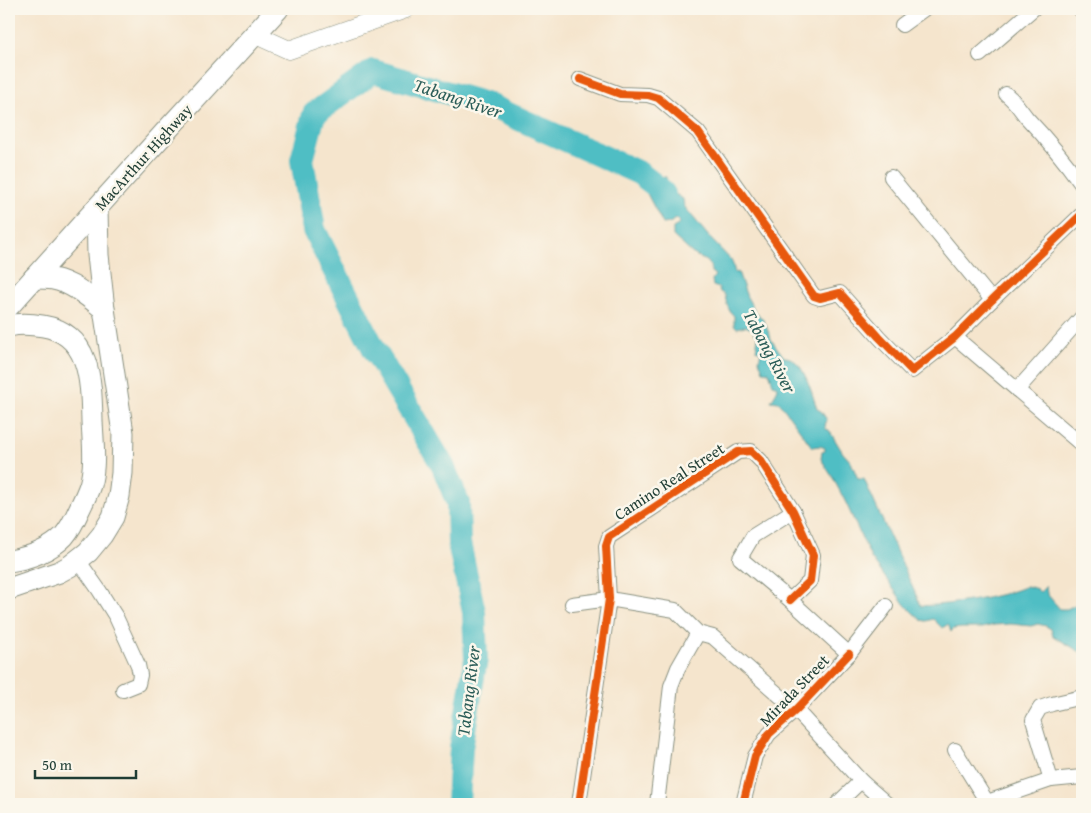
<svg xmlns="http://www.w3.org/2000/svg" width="1091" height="813" viewBox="0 0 1091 813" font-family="'Gentium Book Plus',serif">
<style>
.water{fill:#4fbec4;stroke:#377e7c}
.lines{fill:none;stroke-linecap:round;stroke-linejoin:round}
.river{stroke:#4fbec4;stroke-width:24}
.minor-casing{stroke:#8a9180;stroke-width:16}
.major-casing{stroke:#8a9180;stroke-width:19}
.highway-casing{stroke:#8a9180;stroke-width:23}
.minor{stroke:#fff;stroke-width:14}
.major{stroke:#fff;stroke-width:18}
.highway{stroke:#fff;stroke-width:21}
.cycleway-casing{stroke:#fbf7ec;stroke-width:11}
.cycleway{stroke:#e8590c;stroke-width:8}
.labels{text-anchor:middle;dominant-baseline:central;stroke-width:5;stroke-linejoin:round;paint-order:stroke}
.street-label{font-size:16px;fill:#1f3d34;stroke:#fbf7ec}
.water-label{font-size:18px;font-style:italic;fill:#2b5d58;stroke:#fbf7ec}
</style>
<rect width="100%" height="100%" fill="#fbf7ec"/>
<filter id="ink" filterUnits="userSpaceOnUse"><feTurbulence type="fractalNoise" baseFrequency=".02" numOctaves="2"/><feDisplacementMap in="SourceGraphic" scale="10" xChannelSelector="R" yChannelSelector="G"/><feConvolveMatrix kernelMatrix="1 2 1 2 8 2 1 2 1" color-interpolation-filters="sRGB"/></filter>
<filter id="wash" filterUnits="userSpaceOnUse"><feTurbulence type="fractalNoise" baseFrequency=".0096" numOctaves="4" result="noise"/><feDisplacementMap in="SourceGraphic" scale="20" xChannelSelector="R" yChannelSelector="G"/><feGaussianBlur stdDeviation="1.12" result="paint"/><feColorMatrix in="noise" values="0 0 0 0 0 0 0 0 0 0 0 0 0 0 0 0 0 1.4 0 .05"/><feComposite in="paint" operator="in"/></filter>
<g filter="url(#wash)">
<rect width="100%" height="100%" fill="#f5e5cd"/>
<path class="water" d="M 639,173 L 666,177 L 668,189 L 683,199 L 684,206 L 710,238 L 732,261 L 735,273 L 738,272 L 747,297 L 755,311 L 764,321 L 772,341 L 784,357 C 803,356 812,394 817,409 L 821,411 L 827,420 L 825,425 L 826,429 L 829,430 L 843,453 L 851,462 L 858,479 L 864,479 L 921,606 C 955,604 996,599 1027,586 L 1037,589 L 1040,592 L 1046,586 L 1047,594 L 1060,609 L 1067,609 L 1077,604 L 1082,613 L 1082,653 L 1053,636 L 1051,629 L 1046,626 L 1038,624 L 1031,626 L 1011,624 L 994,625 L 982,628 L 961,628 L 953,629 L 951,632 L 949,626 L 947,625 L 942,628 L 933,619 L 926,621 L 921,620 L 911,611 L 905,605 L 871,558 L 846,503 L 833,478 L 821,459 L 822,452 L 825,451 L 825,448 L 820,446 L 812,447 L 779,402 L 771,401 L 777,391 L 777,386 L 773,384 L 769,372 L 763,371 L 759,360 L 761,352 L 756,350 L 758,337 L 754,333 L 754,330 L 745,326 L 737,328 L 734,325 L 734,316 C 728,311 726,302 725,295 L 720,292 L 719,288 L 713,286 L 712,280 L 715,275 L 711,272 L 711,267 L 706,261 L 693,254 L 673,236 L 673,228 L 678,225 L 679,221 L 676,218 L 670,223 L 663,224 L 644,188 Z"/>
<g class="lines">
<path class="river" d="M 458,804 L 461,748 L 476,659 L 474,612 L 459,543 L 458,503 L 443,466 L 374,349 L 314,230 L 302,160 L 314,114 L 373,71 L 486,104 L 639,173 L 660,189 L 664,194"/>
</g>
</g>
<g filter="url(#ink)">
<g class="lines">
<defs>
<g id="minor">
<path d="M 1080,9 L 1082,11"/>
<path d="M 902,25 L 924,9"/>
<path d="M 980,55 L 1033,9"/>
<path d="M 580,79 L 620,94 L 648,95 L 658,98 L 698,132 L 814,296 L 820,298 L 840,293 L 879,337 L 912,371 L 955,337 L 992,300 L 1082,214"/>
<path d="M 1006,94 C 1016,102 1019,108 1027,118 C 1047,139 1065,161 1082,185"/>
<path d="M 891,177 L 992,300"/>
<path d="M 955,337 L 1082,445"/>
<path d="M 1017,390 L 1082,317"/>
<path d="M 793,511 L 753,536 L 740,558 L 790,600 L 849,654 L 886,606"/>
<path d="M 78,560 L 99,590 L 116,617 L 138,665 L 140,675 L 138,684 L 123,690"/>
<path d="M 572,604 L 609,599 L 675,610 L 698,633 L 713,637 L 796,710 L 861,781 L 887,804"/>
<path d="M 955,750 L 987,802"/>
<path d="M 1051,780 L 1033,720 L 1040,708 L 1052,704 L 1082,697"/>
<path d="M 579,804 L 609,599 L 606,546 L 609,537 L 738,452 L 751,451 L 761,461 L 793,511 L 813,555 L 810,581 L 790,600"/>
<path d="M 657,804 L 671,686 L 678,668 L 698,633"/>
<path d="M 743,804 L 755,756 L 769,734 L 796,710 L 849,654"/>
<path d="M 837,804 L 861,781"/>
<path d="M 983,804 L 987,802 L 1051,780 L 1082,777"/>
</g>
<path id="major" d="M 254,34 L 289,50 L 406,9"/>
<g id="highway">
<path d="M 34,278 C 40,278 47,278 53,279 C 73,283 89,297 104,309"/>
<path d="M 9,306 L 167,130 L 278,9"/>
<path d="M 9,326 C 20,323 32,324 43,326 C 91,334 91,382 92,421 C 93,442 96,465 90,485 C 87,494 83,502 79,510 C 75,519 70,529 64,536 C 49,551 29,558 9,561"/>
<path d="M 9,589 L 59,572 L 70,566 L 88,552 L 102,535 L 113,517 L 119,496 L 122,473 L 123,433 L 104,309 L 98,255 L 97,208"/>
</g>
</defs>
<use href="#minor" class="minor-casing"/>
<use href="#major" class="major-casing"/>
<use href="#highway" class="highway-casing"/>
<use href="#minor" class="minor"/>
<use href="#major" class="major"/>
<use href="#highway" class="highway"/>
<defs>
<g id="cycleway">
<path d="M 580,79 L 620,94 L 648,95 L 658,98 L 698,132 L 814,296 L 820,298 L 840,293 L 879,337 L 912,371 L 955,337 L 992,300 L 1082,214"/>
<path d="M 579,804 L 609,599 L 606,546 L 609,537 L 738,452 L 751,451 L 761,461 L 793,511 L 813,555 L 810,581 L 790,600"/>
<path d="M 743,804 L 755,756 L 769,734 L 796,710 L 849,654"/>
</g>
</defs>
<use href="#cycleway" class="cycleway-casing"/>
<use href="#cycleway" class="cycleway"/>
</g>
</g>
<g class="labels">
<g class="street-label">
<text transform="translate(143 157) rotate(-48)">MacArthur Highway</text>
<text transform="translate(669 481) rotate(-33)">Camino Real Street</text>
<text transform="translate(794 690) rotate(-46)">Mirada Street</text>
</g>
<g class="water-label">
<text transform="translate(458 98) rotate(18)">Tabang River</text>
<text transform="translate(770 351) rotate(62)">Tabang River</text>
<text transform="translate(468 691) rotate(-83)">Tabang River</text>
</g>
</g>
<rect width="1091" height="813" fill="none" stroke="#fbf7ec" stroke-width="30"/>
<path d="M35 770v8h101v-8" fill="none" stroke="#1f3d34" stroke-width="2.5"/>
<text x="42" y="770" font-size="15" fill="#1f3d34" stroke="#fbf7ec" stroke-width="4" paint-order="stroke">50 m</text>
</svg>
